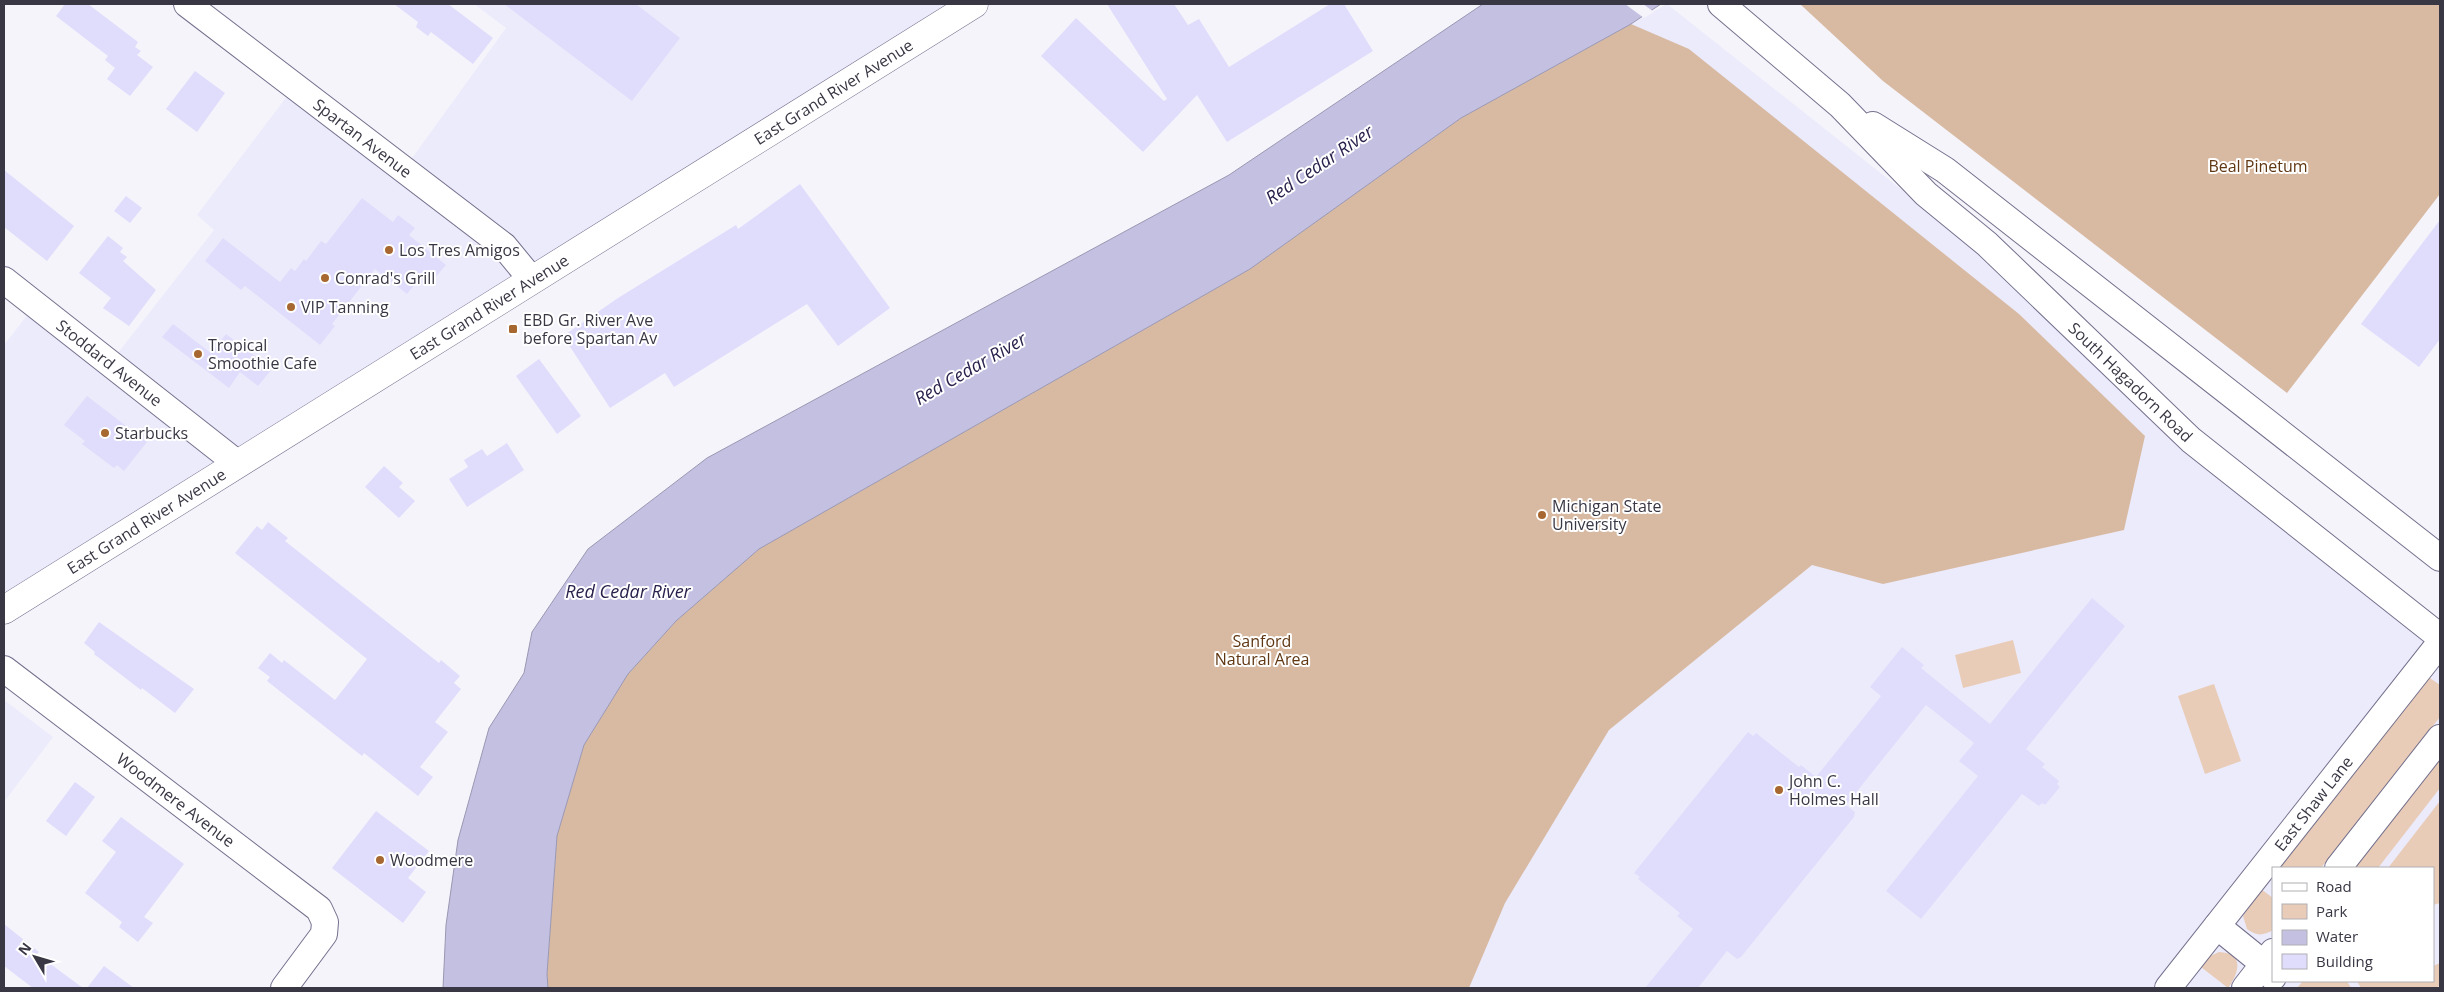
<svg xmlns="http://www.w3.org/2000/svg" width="2444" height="992" viewBox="0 0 2444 992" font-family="'Open Sans',sans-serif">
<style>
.built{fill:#ecebfb;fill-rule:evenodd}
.green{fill:#e9ccb7}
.forest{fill:#d8baa3}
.water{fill:#c3c0e1;stroke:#9a97b2}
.pier{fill:#f5f4fb}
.building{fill:#e0ddfc}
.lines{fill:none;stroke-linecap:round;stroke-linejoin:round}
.minor-casing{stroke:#75718d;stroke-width:28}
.major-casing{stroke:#75718d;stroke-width:29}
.minor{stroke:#fff;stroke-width:26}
.major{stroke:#fff;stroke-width:28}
.poi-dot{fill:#a76730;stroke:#fff;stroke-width:2}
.labels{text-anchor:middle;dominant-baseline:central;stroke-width:4;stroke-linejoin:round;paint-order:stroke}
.street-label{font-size:16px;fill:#393744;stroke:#fff}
.park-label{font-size:16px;fill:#603713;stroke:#fff}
.poi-label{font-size:16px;fill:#393744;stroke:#fff;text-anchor:start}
.water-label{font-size:18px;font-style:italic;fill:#2a214c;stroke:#fff}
</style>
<rect width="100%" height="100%" fill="#f5f4fb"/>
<g class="built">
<path d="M 474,4 L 966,4 L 4,603 L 4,345 L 35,305 L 110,363 L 214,230 L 197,215 L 294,87 L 402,172 L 506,28 Z"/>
<path d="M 1667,4 L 1950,228 L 2440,652 L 2440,988 L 548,988 L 1250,269 L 1461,118 ZM 2273,868 L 2433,868 L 2433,981 L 2273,981 Z"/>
<path d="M 4,700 L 53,737 L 4,802 Z"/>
</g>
<g class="green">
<path d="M 2013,640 L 2021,673 L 1963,688 L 1955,655 Z"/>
<path d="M 2427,676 L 2440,685 L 2440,717 L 2321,868 L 2278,868 Z"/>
<path d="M 2214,684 L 2241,761 L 2205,774 L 2178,696 Z"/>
<path d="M 2440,759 L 2440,788 L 2378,868 L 2354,868 Z"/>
<path d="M 2440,801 L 2440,903 L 2433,905 L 2433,868 L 2388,868 Z"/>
<path d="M 2261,889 L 2273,898 L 2273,930 C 2263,936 2256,936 2247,929 L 2243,916 Z"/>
<path d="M 2219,952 C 2245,953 2239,973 2228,988 L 2201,967 L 2208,957 Z"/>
<path d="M 2440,963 L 2440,986 L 2434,988 L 2361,988 L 2357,981 L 2433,981 L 2433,966 Z"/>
<path d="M 2303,981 L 2347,981 L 2351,988 L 2297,988 Z"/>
</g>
<g class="forest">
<path d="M 1800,4 L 2440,4 L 2440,194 L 2287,393 L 1883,81 Z"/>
<path d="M 1631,24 L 1689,49 L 2019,314 L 2145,436 L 2124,530 L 1883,584 L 1812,565 L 1609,730 L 1505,903 L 1469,988 L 548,988 L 547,974 L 557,836 L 584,745 L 628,674 L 676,621 L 759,549 L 1250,269 L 1461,118 Z"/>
</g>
<path class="water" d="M 1483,4 L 1661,4 L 1631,24 L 1461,118 L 1250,269 L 759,549 L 676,621 L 628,674 L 584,745 L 557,836 L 547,974 L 548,988 L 443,988 L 446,925 L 458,840 L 489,728 L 524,673 L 532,632 L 588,549 L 707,458 L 1229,175 Z"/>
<path class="pier" d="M 1625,4 L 1643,4 L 1654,12 L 1644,18 Z"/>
<g class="building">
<path d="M 65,4 L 88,4 L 138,42 L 135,47 L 141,51 L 137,55 L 153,67 L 130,96 L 107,79 L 115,68 L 105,60 L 108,56 L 56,16 Z"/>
<path d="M 394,4 L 448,4 L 493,38 L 473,64 L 431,32 L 428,36 L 416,27 L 418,22 Z"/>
<path d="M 504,4 L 636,4 L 680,38 L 632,101 Z"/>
<path d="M 1107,4 L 1174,4 L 1188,25 L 1199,19 L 1229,67 L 1330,4 L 1344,4 L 1373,51 L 1227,142 L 1197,95 L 1143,152 L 1041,56 L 1076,18 L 1164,101 L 1167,99 Z"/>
<path d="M 195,71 L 225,93 L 197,132 L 166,109 Z"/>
<path d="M 4,170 L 74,226 L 47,261 L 4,227 Z"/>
<path d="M 800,184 L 890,308 L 838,346 L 807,304 L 674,387 L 665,373 L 610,408 L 563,336 L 618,298 L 736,225 L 738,229 Z"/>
<path d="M 126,196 L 142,208 L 130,223 L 114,211 Z"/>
<path d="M 362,198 L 393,222 L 398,215 L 415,228 L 409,235 L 446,265 L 434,279 L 429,275 L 420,287 L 416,283 L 407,294 L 375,269 L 332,324 L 335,326 L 320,345 L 245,286 L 241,290 L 205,261 L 223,238 L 280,282 L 291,268 L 295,271 L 304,259 L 306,261 L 321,241 L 326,244 Z"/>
<path d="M 2440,220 L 2440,339 L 2419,367 L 2361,324 Z"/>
<path d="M 108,236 L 123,248 L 120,252 L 127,257 L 123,261 L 156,290 L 129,326 L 103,308 L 111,298 L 79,273 Z"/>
<path d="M 173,324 L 211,353 L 226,334 L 272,369 L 258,386 L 240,372 L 229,388 L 162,337 Z"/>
<path d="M 539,359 L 581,416 L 557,434 L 516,376 Z"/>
<path d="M 87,396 L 147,442 L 124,471 L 117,465 L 114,468 L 82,444 L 85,441 L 64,425 Z"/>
<path d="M 507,443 L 524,470 L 467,507 L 449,479 L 468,467 L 464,460 L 482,449 L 487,456 Z"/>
<path d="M 384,466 L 403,483 L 399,487 L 415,501 L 399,518 L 365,487 Z"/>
<path d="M 268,522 L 288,538 L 285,541 L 439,663 L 441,660 L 460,676 L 454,683 L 461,689 L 435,722 L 448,732 L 420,767 L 433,777 L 418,796 L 364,753 L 362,756 L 267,681 L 270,677 L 258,668 L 270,653 L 282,663 L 284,660 L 335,700 L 367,659 L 235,553 L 257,526 L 262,530 Z"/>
<path d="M 2092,598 L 2125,626 L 2026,749 L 2045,764 L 2042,767 L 2059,781 L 2057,784 L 2060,787 L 2045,805 L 2042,803 L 2039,806 L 2022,794 L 1921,919 L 1886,891 L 1978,776 L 1959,761 L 1974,743 L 1926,705 L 1846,805 L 1855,812 L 1854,817 L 1741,957 L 1737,959 L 1727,951 L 1698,988 L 1645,988 L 1693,929 L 1677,916 L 1680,913 L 1638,879 L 1640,877 L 1634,873 L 1748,732 L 1753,736 L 1756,733 L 1799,767 L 1801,765 L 1816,777 L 1881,696 L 1870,687 L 1902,647 L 1924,665 L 1921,668 L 1990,724 Z"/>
<path d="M 99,622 L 194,689 L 175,713 L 142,688 L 141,690 L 94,654 L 95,652 L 84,643 Z"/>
<path d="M 75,782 L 95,797 L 66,836 L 46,821 Z"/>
<path d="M 376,811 L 429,851 L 408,878 L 426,892 L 403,923 L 332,868 Z"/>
<path d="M 121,817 L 184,864 L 144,917 L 153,923 L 138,942 L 119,927 L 122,922 L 85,893 L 116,852 L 102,841 Z"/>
<path d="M 4,924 L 39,952 L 37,954 L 83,988 L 33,988 L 4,966 Z"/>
<path d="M 104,966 L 134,988 L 87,988 Z"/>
</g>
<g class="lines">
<defs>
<g id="minor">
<path id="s1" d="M 187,4 L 504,246 L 532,280"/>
<path id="s2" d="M 1721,4 L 1840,105 L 1926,194 L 1987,244 L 2191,440 L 2440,637"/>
<path d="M 1873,125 L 1945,170 L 2440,558"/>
<path id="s3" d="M 4,280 L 238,464"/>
<path id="s4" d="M 4,669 L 319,909 L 325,922 L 324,934 L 284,988"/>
<path d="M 2338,868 L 2440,738"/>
<path d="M 2217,926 L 2264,964 L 2273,977"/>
<path id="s5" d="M 2168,988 L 2440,643"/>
<path d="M 2245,988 L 2273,952"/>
</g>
<g id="major">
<path id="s6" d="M 4,610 L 974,4"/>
</g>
</defs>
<use href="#minor" class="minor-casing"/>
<use href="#major" class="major-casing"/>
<use href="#minor" class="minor"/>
<use href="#major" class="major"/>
</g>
<g class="poi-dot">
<circle cx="389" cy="250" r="5"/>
<circle cx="325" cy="278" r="5"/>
<circle cx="291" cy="307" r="5"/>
<rect x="508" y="324" width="10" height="10" rx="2.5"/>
<circle cx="198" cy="354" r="5"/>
<circle cx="105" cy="433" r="5"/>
<circle cx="1542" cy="515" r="5"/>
<circle cx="1779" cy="790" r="5"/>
<circle cx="380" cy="860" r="5"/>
</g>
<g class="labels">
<g class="street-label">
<text stroke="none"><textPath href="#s6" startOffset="978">East Grand River Avenue</textPath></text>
<text stroke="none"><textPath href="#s1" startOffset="221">Spartan Avenue</textPath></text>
<text stroke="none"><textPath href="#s6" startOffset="572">East Grand River Avenue</textPath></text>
<text stroke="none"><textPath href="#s3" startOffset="134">Stoddard Avenue</textPath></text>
<text stroke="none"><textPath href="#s2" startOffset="558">South Hagadorn Road</textPath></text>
<text stroke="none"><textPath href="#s6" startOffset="168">East Grand River Avenue</textPath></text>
<text stroke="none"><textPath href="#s4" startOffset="216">Woodmere Avenue</textPath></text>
<text stroke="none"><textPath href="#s5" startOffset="235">East Shaw Lane</textPath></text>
</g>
<g class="park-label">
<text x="2258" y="166">Beal Pinetum</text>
<text x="1262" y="641">Sanford<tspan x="1262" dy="18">Natural Area</tspan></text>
</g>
<g class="poi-label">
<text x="399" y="250">Los Tres Amigos</text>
<text x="335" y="278">Conrad's Grill</text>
<text x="301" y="307">VIP Tanning</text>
<text x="523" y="320">EBD Gr. River Ave<tspan x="523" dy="18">before Spartan Av</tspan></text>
<text x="208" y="345">Tropical<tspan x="208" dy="18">Smoothie Cafe</tspan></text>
<text x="115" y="433">Starbucks</text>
<text x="1552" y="506">Michigan State<tspan x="1552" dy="18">University</tspan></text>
<text x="1789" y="781">John C.<tspan x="1789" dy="18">Holmes Hall</tspan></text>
<text x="390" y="860">Woodmere</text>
</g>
<g class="water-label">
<text transform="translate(1319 164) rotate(-34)">Red Cedar River</text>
<text transform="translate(970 368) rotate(-30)">Red Cedar River</text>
<text x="628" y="591">Red Cedar River</text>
</g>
</g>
<rect width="2444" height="992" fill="none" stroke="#393744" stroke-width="10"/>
<rect x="2272" y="867" width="162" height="115" fill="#ffffff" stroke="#b0afb4"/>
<rect x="2282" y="883" width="25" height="8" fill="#ffffff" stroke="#b0afb4"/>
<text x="2316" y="892" font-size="15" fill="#393744">Road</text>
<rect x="2282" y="904" width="25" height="15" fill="#e9ccb7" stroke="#b0afb4"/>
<text x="2316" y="917" font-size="15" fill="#393744">Park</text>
<rect x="2282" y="930" width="25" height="15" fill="#c3c0e1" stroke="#b0afb4"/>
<text x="2316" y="942" font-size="15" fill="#393744">Water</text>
<rect x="2282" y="954" width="25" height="15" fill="#e0ddfc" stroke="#b0afb4"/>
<text x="2316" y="967" font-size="15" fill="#393744">Building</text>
<g transform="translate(35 957) rotate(308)" stroke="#ffffff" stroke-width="4" paint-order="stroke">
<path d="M0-4L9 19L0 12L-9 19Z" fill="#393744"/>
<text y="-8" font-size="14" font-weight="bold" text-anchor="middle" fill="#393744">N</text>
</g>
</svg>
